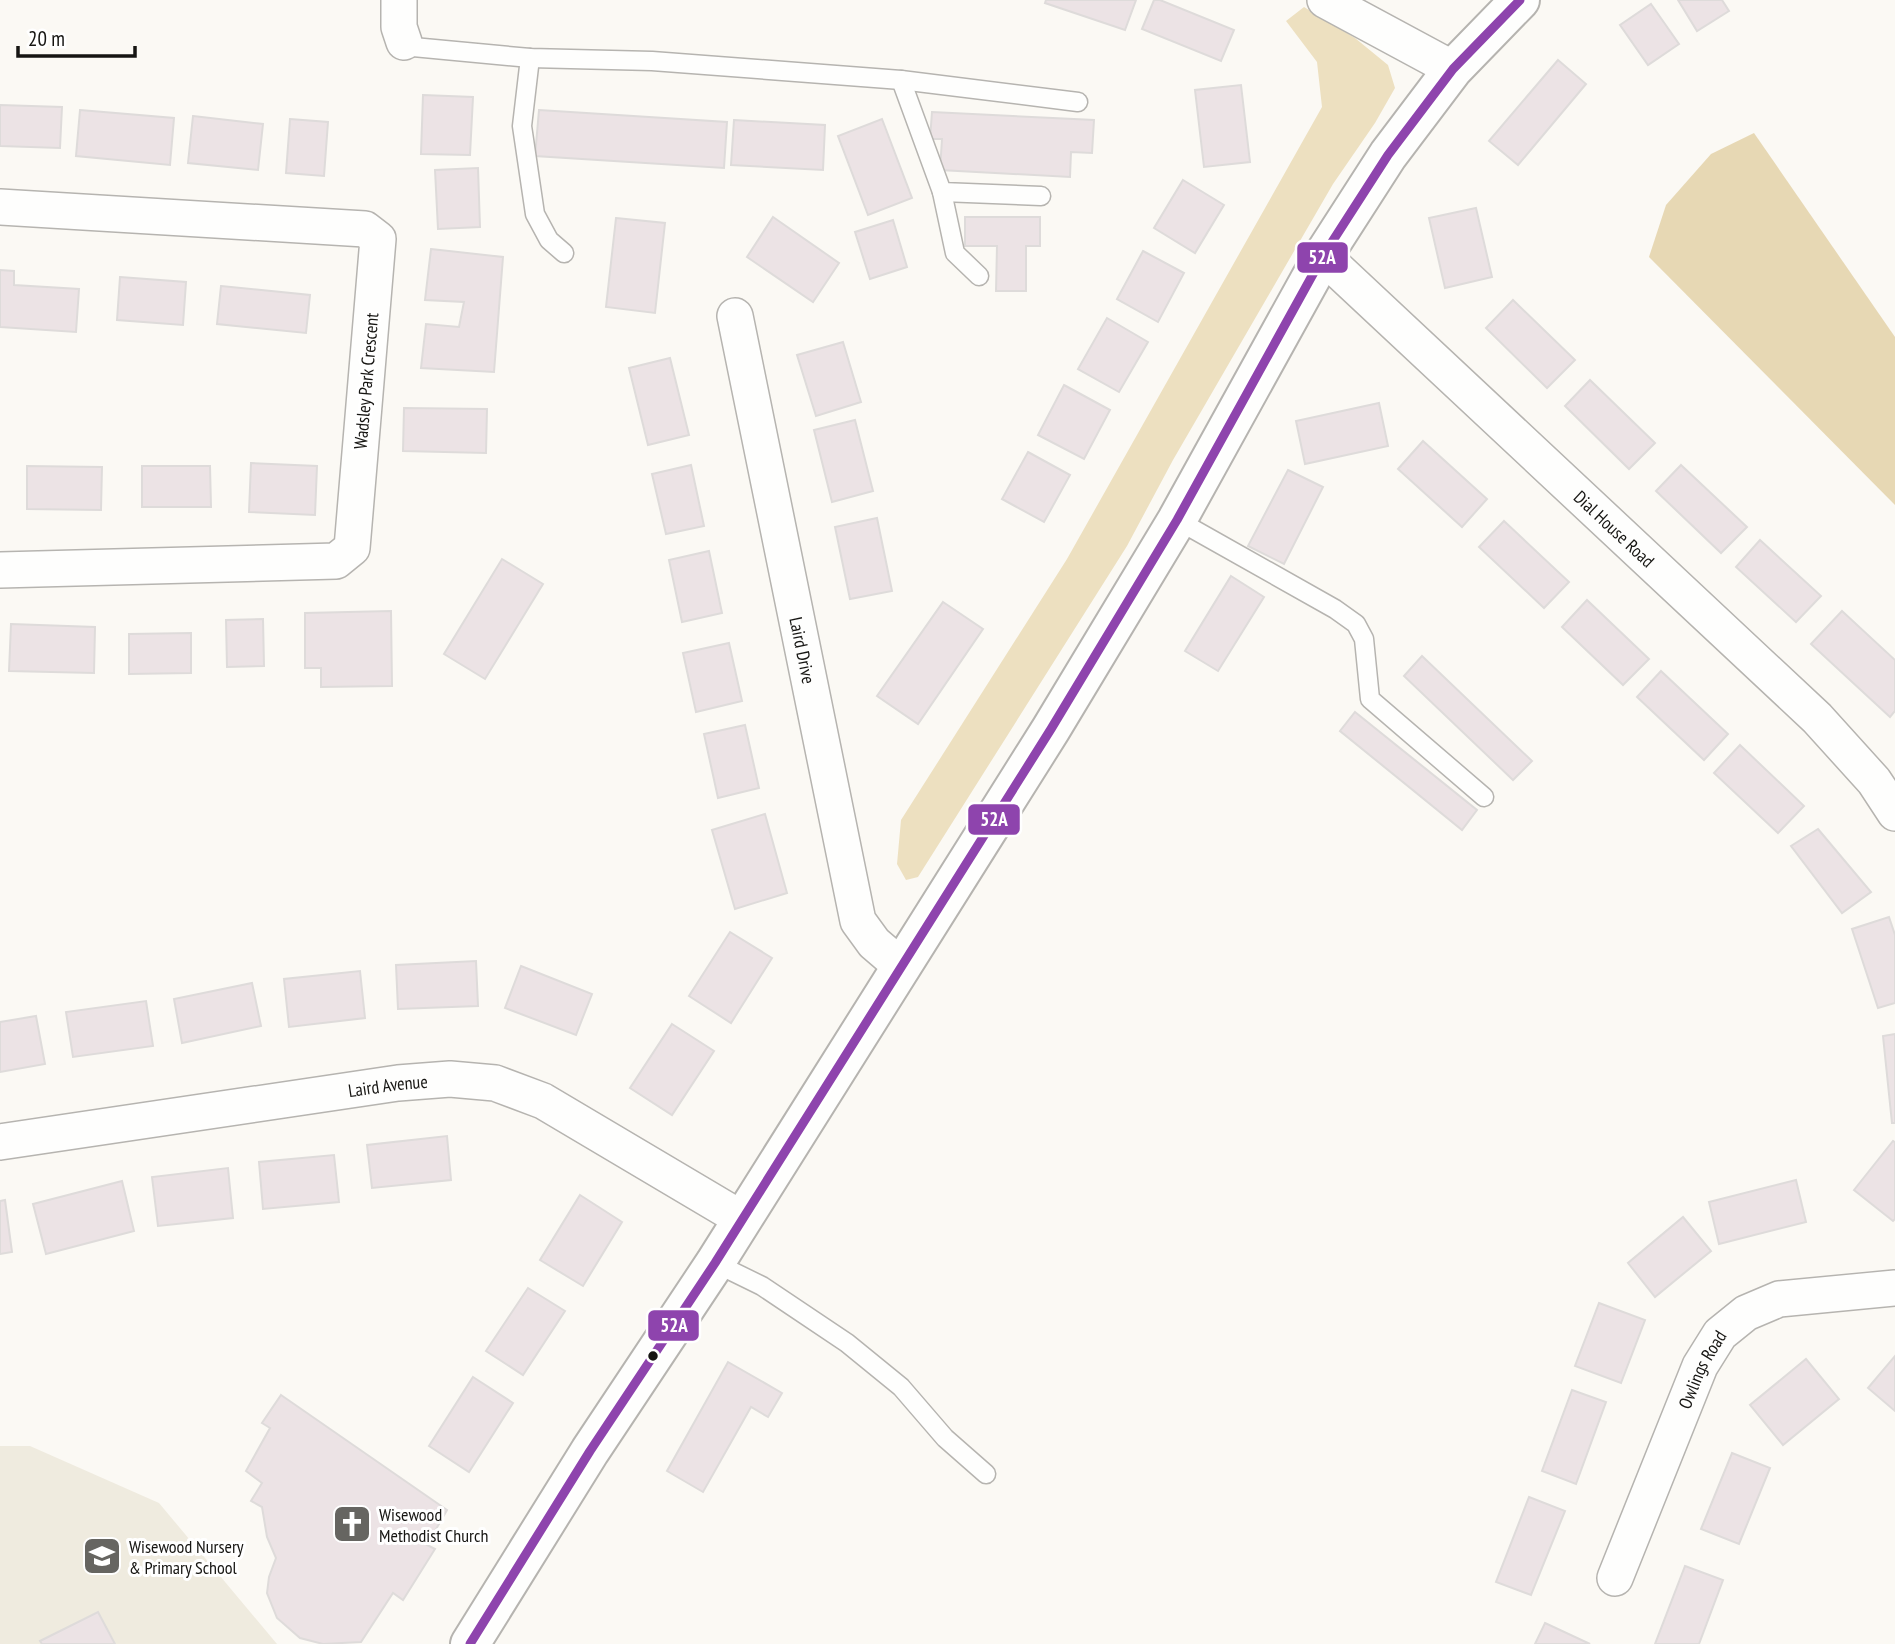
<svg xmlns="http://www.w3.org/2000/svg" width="1895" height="1644" viewBox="0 0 1895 1644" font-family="'PT Sans Narrow',sans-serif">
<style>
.built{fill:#efebdf}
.green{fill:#ede0c0}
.forest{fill:#e7d8b4}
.building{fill:#ece3e5;stroke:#dedbda;stroke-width:2}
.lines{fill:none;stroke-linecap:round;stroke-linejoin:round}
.service-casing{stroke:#b6b4b0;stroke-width:21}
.minor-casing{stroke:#b6b4b0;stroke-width:38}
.tertiary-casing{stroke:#b6b4b0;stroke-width:42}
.service{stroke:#fefefd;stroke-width:18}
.minor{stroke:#fefefd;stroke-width:35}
.tertiary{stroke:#fefefd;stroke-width:38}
.bus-1-casing{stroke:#fff;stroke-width:14}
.bus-1{stroke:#8e44ad;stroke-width:9}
.bus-dot{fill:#161512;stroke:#fff;stroke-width:2.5}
.labels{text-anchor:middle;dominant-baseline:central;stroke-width:6;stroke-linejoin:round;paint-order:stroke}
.street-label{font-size:18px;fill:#161512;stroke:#fff}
.poi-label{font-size:18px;fill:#161512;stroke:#fff;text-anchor:start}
.line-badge{stroke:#fff;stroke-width:2.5}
.badge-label{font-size:19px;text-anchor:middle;font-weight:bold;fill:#fff}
</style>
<rect width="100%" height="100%" fill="#fbf9f4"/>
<path class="built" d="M 0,1446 L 30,1446 L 159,1503 L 277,1644 L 0,1644 Z"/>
<path class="green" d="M 1304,7 L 1355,38 L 1388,65 L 1395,88 L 1375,123 L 1333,184 L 1173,460 L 1127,546 L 918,877 L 906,880 L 897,864 L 901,820 L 1067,559 L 1322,107 L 1317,62 L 1286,21 Z"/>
<path class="forest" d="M 1754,133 L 1895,337 L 1895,505 L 1649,257 L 1666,205 L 1711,154 Z"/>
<g class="building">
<path d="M 1046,0 L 1136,0 L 1125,30 L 1045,3 Z"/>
<path d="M 1154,0 L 1160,0 L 1234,30 L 1221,61 L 1142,29 Z"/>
<path d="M 1678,0 L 1722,0 L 1729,11 L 1697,31 Z"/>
<path d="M 1651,4 L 1679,44 L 1648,65 L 1620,25 Z"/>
<path d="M 1558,60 L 1586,84 L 1518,165 L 1489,141 Z"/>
<path d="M 1241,85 L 1250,162 L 1204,167 L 1195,90 Z"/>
<path d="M 423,95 L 473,97 L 470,155 L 421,154 Z"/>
<path d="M 0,105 L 62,107 L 60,148 L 0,146 Z"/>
<path d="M 80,110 L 174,118 L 170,165 L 76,156 Z"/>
<path d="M 539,110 L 727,122 L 724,168 L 535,156 Z"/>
<path d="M 932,112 L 1094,120 L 1092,153 L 1071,152 L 1070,177 L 940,170 L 942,139 L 930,139 Z"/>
<path d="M 193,116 L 263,124 L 258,170 L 188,163 Z"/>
<path d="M 290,119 L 328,122 L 324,176 L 286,173 Z"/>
<path d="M 882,119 L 912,198 L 868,215 L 838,136 Z"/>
<path d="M 734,120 L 825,125 L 823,170 L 731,165 Z"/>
<path d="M 478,168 L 480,227 L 438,229 L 435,170 Z"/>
<path d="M 1183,180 L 1224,205 L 1195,253 L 1154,228 Z"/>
<path d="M 1476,208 L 1492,277 L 1445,288 L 1429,218 Z"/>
<path d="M 773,217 L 839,263 L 813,302 L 747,257 Z"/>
<path d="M 965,217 L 1040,217 L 1040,246 L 1026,246 L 1026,291 L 996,291 L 997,246 L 965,246 Z"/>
<path d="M 616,218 L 665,223 L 655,313 L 606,307 Z"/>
<path d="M 893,220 L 907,267 L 870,279 L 855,232 Z"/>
<path d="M 431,249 L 503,257 L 494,372 L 421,368 L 426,324 L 459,327 L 464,302 L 425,300 Z"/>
<path d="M 1143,251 L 1184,273 L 1158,322 L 1117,299 Z"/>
<path d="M 0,270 L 14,271 L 14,285 L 79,289 L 76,332 L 0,327 Z"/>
<path d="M 120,277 L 186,282 L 183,325 L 117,320 Z"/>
<path d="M 221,286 L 310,295 L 306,333 L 217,324 Z"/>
<path d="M 1513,300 L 1575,360 L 1547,388 L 1486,328 Z"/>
<path d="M 1107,318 L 1148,342 L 1119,392 L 1078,369 Z"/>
<path d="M 843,342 L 861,402 L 816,416 L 797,355 Z"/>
<path d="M 670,358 L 689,435 L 648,445 L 629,368 Z"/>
<path d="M 1590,380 L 1655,443 L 1629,469 L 1565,406 Z"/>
<path d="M 1064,385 L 1110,410 L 1084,459 L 1038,435 Z"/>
<path d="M 1379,403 L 1388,446 L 1305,464 L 1296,421 Z"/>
<path d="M 404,408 L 487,409 L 486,453 L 403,451 Z"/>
<path d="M 855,420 L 873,491 L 832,502 L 814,430 Z"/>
<path d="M 1423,441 L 1487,499 L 1462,527 L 1398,469 Z"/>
<path d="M 1028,452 L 1070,475 L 1044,522 L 1002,499 Z"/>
<path d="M 251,463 L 317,466 L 315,515 L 249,512 Z"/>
<path d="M 691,465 L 704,526 L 666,534 L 652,474 Z"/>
<path d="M 1681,465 L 1747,527 L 1721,553 L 1656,491 Z"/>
<path d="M 27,466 L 102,467 L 101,510 L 27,509 Z"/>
<path d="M 142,466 L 210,466 L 211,507 L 142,507 Z"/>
<path d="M 1288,470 L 1323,487 L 1284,564 L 1248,546 Z"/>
<path d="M 877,518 L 892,591 L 850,599 L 835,527 Z"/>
<path d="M 1504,521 L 1569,582 L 1544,608 L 1479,547 Z"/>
<path d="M 1760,540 L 1821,596 L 1796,622 L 1736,567 Z"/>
<path d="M 709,551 L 722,613 L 682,622 L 669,560 Z"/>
<path d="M 502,559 L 543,584 L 485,679 L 444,654 Z"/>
<path d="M 1231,576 L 1264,597 L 1218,671 L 1185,651 Z"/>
<path d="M 1587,600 L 1649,659 L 1623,685 L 1562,627 Z"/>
<path d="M 943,602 L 983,629 L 918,724 L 877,696 Z"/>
<path d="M 391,611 L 392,686 L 321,687 L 321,668 L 305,668 L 305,613 Z"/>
<path d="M 1842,611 L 1895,660 L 1895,711 L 1890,717 L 1811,644 Z"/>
<path d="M 263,619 L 264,666 L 227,667 L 226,620 Z"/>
<path d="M 11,624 L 95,627 L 94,673 L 9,671 Z"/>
<path d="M 191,633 L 191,673 L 129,674 L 129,634 Z"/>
<path d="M 729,643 L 742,701 L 696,712 L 683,653 Z"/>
<path d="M 1422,656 L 1532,761 L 1513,780 L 1404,676 Z"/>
<path d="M 1661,671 L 1728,734 L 1704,760 L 1637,697 Z"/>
<path d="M 1355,712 L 1477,810 L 1462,830 L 1340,731 Z"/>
<path d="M 745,725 L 759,788 L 718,798 L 704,734 Z"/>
<path d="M 1740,745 L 1804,806 L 1778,833 L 1714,773 Z"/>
<path d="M 765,814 L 787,893 L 735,909 L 712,830 Z"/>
<path d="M 1818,829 L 1871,892 L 1842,913 L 1791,846 Z"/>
<path d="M 1889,917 L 1895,935 L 1895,1003 L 1878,1008 L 1852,929 Z"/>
<path d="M 730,932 L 772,958 L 731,1023 L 689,996 Z"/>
<path d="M 476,961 L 478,1006 L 398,1009 L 396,965 Z"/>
<path d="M 521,966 L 592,994 L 576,1035 L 505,1008 Z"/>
<path d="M 360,971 L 365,1018 L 289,1027 L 284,979 Z"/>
<path d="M 252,983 L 261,1026 L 182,1043 L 174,999 Z"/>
<path d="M 146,1001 L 153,1046 L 73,1057 L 66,1012 Z"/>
<path d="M 36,1016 L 45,1064 L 0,1072 L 0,1022 Z"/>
<path d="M 672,1024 L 714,1051 L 672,1115 L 630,1088 Z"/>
<path d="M 1895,1034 L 1895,1123 L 1892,1123 L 1883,1036 Z"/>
<path d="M 447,1136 L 451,1180 L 372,1188 L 367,1145 Z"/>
<path d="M 1893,1141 L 1895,1142 L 1895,1219 L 1893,1221 L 1854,1190 Z"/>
<path d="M 334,1155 L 339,1202 L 263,1209 L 259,1162 Z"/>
<path d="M 228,1168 L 233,1218 L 158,1226 L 152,1177 Z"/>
<path d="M 1796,1180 L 1806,1222 L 1719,1244 L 1709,1202 Z"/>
<path d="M 122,1181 L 134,1231 L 46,1254 L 33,1204 Z"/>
<path d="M 580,1195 L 622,1222 L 583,1286 L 540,1260 Z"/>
<path d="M 5,1200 L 12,1252 L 0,1254 L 0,1201 Z"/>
<path d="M 1683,1217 L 1711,1251 L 1655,1297 L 1628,1263 Z"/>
<path d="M 528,1288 L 565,1311 L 523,1375 L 486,1351 Z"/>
<path d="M 1599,1303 L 1645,1320 L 1621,1383 L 1575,1366 Z"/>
<path d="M 1895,1356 L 1895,1411 L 1868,1388 Z"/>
<path d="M 1806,1359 L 1839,1399 L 1783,1445 L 1750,1405 Z"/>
<path d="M 728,1362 L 782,1393 L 768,1417 L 751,1407 L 703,1492 L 667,1471 Z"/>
<path d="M 473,1377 L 513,1403 L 469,1472 L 429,1446 Z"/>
<path d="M 1572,1390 L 1606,1402 L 1576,1484 L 1542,1471 Z"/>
<path d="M 281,1395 L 447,1510 L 427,1545 L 435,1549 L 403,1600 L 393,1593 L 361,1642 L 323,1644 L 300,1638 L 277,1618 L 267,1593 L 269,1577 L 276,1558 L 267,1537 L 262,1507 L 251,1501 L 262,1483 L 246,1471 L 270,1428 L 262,1423 Z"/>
<path d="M 1732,1453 L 1770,1468 L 1739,1544 L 1701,1529 Z"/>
<path d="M 1529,1497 L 1565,1511 L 1531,1595 L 1496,1582 Z"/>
<path d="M 1685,1566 L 1723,1580 L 1699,1644 L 1655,1644 Z"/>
<path d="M 98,1612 L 115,1644 L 42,1644 L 40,1641 Z"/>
<path d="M 1545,1623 L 1590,1644 L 1535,1644 Z"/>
</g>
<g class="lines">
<defs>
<g id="service">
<path d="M 404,42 L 413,47 L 530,58 L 652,61 L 901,80 L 1078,102"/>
<path d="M 530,58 L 522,126 L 535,214 L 549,240 L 564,253"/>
<path d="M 901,80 L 942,192 L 1041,196"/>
<path d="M 942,192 L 955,253 L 979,276"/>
<path d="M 1177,520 L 1335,609 L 1356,624 L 1364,639 L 1370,699 L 1484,797"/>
<path d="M 715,1263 L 762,1286 L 847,1343 L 901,1387 L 945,1438 L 986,1474"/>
</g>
<g id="minor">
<path d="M 399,0 L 399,27 L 404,42"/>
<path d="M 1325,0 L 1453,69"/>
<path d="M 0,207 L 365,229 L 378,239 L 352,548 L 336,561 L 0,570"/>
<path id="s1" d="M 1323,256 L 1817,718 L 1874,781 L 1895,813"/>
<path id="s2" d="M 735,316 L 858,921 L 874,943 L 902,967"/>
<path id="s3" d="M 0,1142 L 398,1083 L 450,1079 L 495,1083 L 543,1101 L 742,1219"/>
<path id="s4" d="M 1615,1578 L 1700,1366 L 1720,1334 L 1746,1313 L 1779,1299 L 1895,1288"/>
</g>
<path id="tertiary" d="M 470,1644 L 590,1451 L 715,1263 L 1051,729 L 1177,520 L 1323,256 L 1388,155 L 1453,69 L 1520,0"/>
</defs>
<use href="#service" class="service-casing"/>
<use href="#minor" class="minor-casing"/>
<use href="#tertiary" class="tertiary-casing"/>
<use href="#service" class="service"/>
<use href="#minor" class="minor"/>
<use href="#tertiary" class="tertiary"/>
<defs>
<path id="bus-1" d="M 470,1644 L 590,1451 L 715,1263 L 1051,729 L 1177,520 L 1323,256 L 1388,155 L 1453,69 L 1520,0"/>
</defs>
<use href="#bus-1" class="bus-1-casing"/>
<use href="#bus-1" class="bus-1"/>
</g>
<defs>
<symbol id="church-square" viewBox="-11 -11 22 22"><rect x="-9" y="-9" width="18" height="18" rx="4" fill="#666561" stroke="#fff"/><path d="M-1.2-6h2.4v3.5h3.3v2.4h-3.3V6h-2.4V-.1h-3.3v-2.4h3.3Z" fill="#fff"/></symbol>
<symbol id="school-square" viewBox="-11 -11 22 22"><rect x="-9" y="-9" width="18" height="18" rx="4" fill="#666561" stroke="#fff"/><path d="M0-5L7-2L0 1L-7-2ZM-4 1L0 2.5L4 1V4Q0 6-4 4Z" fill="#fff"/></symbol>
</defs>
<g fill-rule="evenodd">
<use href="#church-square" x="330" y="1502" width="44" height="44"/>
<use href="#school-square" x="80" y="1534" width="44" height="44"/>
</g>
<circle class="bus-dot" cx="653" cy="1356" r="6"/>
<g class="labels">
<g class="street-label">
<text transform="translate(366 381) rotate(-85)">Wadsley Park Crescent</text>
<text stroke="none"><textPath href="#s1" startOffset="399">Dial House Road</textPath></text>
<text stroke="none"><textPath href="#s2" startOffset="341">Laird Drive</textPath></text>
<text stroke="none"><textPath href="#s3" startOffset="392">Laird Avenue</textPath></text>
<text stroke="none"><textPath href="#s4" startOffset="226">Owlings Road</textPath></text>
</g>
<g class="poi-label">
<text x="379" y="1514">Wisewood<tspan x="379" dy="21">Methodist Church</tspan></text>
<text x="129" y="1546">Wisewood Nursery<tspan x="129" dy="21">&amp; Primary School</tspan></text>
</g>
</g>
<g class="line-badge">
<rect x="1296" y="241" width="53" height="33" rx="7" fill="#8e44ad"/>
<rect x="967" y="803" width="54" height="33" rx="7" fill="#8e44ad"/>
<rect x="647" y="1309" width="53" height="33" rx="7" fill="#8e44ad"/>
</g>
<g class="badge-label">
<text x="1322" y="264">52A</text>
<text x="994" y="826">52A</text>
<text x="674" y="1332">52A</text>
</g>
<path d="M18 46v10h117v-10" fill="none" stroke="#161512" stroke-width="3.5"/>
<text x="28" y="46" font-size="21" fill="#161512" stroke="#ffffff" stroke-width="5" paint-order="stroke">20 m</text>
</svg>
